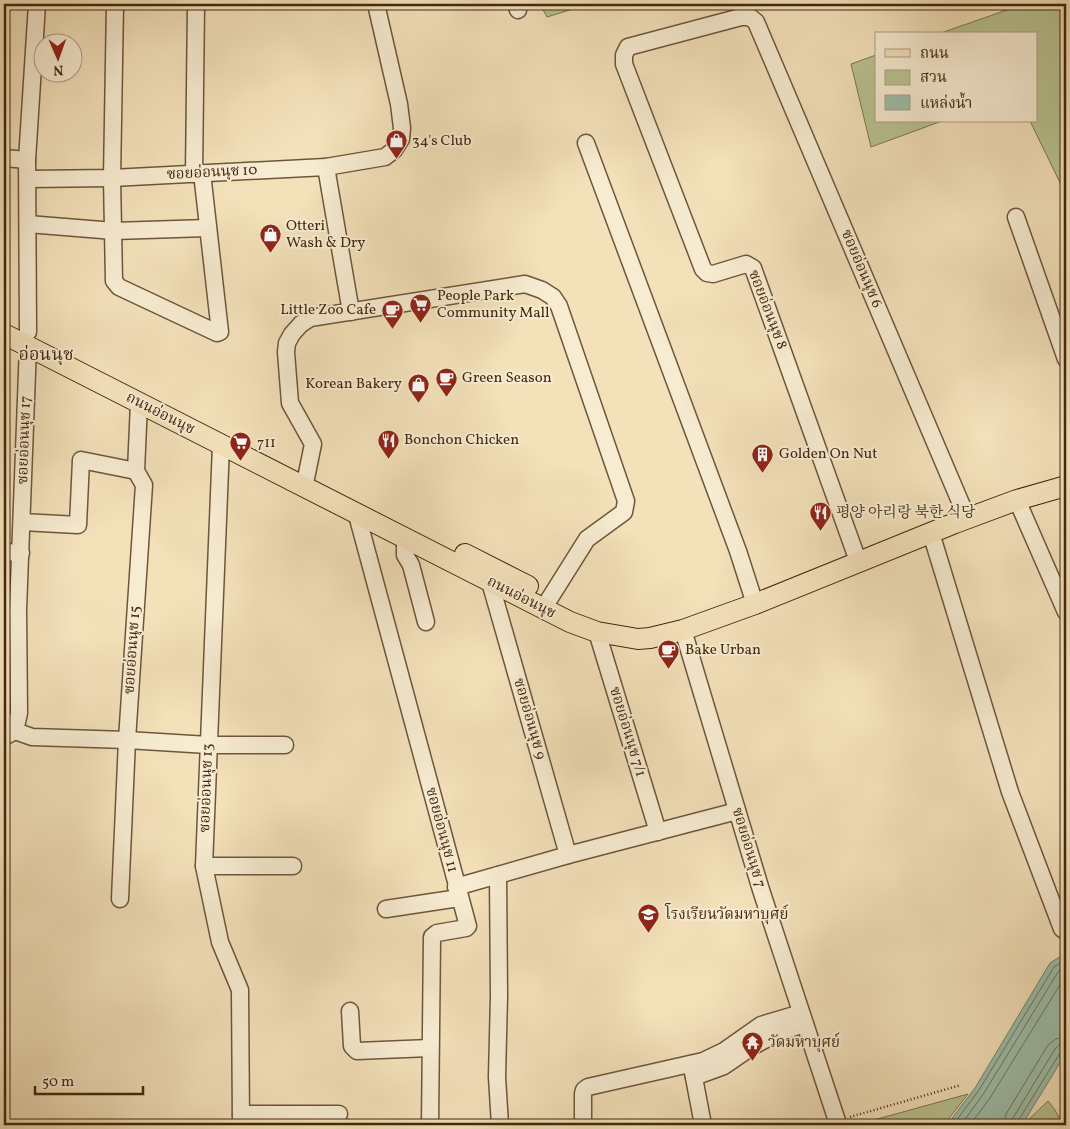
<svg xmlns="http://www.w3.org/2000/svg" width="1070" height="1129" viewBox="0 0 1070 1129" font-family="Vollkorn,'Noto Serif KR','Noto Serif Thai',serif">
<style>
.green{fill:#b9c391;stroke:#7e7650}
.water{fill:#9dbeaa;stroke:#79826c}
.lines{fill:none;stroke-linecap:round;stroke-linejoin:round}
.shore{stroke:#70735c;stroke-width:1}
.minor-casing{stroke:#6f563a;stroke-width:19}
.major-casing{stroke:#43280f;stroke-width:22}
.path{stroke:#43280f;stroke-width:2.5;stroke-dasharray:1 2.5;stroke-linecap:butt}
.minor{stroke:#f7ecd2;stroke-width:16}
.major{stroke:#f3e1ba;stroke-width:20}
.labels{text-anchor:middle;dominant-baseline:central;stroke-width:4;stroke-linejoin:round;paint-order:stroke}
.poi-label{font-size:15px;fill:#43280f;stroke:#f7ecd2;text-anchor:start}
.street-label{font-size:15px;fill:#43280f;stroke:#f7ecd2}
.quarter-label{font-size:18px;fill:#43280f;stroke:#f7ecd2}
</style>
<rect width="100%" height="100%" fill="#f3e1ba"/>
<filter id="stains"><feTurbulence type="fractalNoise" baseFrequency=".004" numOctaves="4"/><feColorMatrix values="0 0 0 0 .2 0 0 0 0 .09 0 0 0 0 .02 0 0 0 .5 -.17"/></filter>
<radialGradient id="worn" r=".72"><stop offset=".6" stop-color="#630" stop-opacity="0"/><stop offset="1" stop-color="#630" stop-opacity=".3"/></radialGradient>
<g class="green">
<path d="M 540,4 L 589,4 L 547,17 Z"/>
<path d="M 1024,4 L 1066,4 L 1066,195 L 1030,121 L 1036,121 L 1036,34 L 938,34 Z"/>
<path d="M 876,55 L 876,121 L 942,121 L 871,147 L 851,64 Z"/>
<path d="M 968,1094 L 944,1125 L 872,1125 L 870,1121 Z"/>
<path d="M 1048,1101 L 1055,1110 L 1063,1125 L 1023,1125 Z"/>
</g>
<path class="water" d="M 1066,953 L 1066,1053 L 1022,1125 L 947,1125 L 975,1088 L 1050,963 Z"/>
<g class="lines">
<g class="shore">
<path d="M 953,1125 L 979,1090 L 1054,967 L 1066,959"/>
<path d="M 961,1125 L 984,1093 L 1058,972 L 1066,966"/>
<path d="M 970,1125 L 990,1098 L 1066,975"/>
<path d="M 1004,1125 L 1006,1114 L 1048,1045 L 1056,1039 L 1066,1036"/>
<path d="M 1011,1125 L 1013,1118 L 1055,1049 L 1059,1045 L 1066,1044"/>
<path d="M 1018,1125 L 1018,1121 L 1060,1053 L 1066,1050"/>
</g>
<defs>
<g id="minor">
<path d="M 115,4 L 112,178 L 114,281 L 119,287 L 217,333 L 220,332 L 202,173"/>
<path d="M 516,4 L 518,10"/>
<path d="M 586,143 L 738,551 L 755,604"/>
<path d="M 4,158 L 27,160"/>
<path d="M 326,167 L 351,312"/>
<path d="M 194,174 L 196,4"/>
<path d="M 28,179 L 112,178 L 326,167 L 385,157 L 394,150 L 401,139 L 402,128 L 399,104 L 376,4"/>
<path d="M 1016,217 L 1066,359"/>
<path d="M 28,224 L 114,231 L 207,228"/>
<path d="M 28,332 L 27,160 L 37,4"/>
<path d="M 221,445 L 204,866 L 220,942 L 240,990 L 241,1125"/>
<path d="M 304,488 L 313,444 L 290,403 L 286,352 L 287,343 L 292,334 L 301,324 L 310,318 L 525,284 L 542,290 L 553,297 L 559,306 L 626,501 L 624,512 L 587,539 L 543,609"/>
<path d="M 1017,500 L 1066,612"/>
<path d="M 357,515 L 468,926 L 466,928 L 437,933 L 432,937 L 430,1125"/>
<path d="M 22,522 L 78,525 L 81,460 L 136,471"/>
<path d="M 931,533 L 1010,792 L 1062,929"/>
<path d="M 405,539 L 405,555 L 411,565 L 426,622"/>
<path d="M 4,552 L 21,553"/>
<path d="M 858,561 L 753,268 L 746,264 L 713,274 L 707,273 L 703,269 L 624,64 L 624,55 L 628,47 L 741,17 L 750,17 L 756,22 L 962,506 L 955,523"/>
<path d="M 490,582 L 568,855"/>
<path d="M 683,630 L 761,890 L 837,1121"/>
<path d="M 597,632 L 658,832"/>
<path d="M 15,731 L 32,737 L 127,740 L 208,745 L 285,745"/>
<path d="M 4,737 L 15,731 L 19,713 L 18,610 L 28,346"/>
<path d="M 204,866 L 293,866"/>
<path d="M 498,875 L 499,996 L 497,1077 L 500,1125"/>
<path d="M 456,887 L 568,855 L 737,811"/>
<path d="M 120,899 L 127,740 L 144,485 L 136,471 L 139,403"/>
<path d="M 386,909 L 459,898"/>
<path d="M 350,1011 L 352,1046 L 357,1051 L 430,1048"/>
<path d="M 692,1067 L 703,1125"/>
<path d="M 694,1077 L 724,1066 L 753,1046 L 780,1032 L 805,1024"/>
<path d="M 241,1114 L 339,1114"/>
<path d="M 583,1125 L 583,1094 L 584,1090 L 588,1087 L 703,1061 L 724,1051 L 761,1025 L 801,1013"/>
</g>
<g id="major">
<path d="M 4,334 L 570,622 L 597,632 L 638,639 L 650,638 L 683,630 L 755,604 L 955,523 L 1017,500 L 1066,486"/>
<path d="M 465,554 L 528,586"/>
</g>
</defs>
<use href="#minor" class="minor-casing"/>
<use href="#major" class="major-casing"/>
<path class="path" d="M 850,1117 L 961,1085"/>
<use href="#minor" class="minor"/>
<use href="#major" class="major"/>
</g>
<defs>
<symbol id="shop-pin" viewBox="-11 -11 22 30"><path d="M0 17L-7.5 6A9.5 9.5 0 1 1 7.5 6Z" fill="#8f2418" stroke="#f7ecd2"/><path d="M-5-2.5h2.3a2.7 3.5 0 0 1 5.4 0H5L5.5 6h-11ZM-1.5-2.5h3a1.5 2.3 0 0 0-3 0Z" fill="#fff"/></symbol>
<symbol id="supermarket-pin" viewBox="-11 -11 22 30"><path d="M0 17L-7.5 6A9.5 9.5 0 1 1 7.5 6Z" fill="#8f2418" stroke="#f7ecd2"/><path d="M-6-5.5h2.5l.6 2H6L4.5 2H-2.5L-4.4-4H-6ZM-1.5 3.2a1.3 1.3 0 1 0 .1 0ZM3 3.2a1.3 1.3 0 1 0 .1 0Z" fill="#fff"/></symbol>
<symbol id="cafe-pin" viewBox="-11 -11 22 30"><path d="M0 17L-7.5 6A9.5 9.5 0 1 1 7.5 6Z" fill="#8f2418" stroke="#f7ecd2"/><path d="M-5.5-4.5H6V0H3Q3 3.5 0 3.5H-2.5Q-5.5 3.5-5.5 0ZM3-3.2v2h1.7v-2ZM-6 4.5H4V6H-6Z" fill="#fff"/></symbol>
<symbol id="restaurant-pin" viewBox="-11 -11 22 30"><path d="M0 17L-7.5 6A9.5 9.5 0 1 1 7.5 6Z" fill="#8f2418" stroke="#f7ecd2"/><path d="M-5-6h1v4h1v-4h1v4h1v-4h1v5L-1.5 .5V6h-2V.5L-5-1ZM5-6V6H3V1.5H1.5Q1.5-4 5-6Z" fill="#fff"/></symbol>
<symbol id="building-pin" viewBox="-11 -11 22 30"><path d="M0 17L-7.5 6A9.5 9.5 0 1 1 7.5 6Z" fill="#8f2418" stroke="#f7ecd2"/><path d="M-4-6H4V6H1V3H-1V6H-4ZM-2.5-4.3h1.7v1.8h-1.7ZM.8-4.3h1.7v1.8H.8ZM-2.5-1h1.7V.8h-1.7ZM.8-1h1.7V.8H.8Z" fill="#fff"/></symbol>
<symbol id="school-pin" viewBox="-11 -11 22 30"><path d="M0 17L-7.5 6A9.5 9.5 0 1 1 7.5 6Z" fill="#8f2418" stroke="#f7ecd2"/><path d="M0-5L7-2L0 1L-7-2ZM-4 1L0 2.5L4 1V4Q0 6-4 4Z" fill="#fff"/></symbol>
<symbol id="temple-pin" viewBox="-11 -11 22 30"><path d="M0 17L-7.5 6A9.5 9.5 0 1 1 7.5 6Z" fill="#8f2418" stroke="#f7ecd2"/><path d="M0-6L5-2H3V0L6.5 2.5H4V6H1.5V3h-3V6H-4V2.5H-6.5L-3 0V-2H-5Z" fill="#fff"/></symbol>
</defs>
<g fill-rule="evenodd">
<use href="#shop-pin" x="384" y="128" width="25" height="34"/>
<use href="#shop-pin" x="258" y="222" width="25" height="34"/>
<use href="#supermarket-pin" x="408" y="292" width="25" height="34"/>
<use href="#cafe-pin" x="380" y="298" width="25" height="34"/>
<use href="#cafe-pin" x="434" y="366" width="25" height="34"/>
<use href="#shop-pin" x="406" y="372" width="25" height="34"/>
<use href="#restaurant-pin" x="376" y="428" width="25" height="34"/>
<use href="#supermarket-pin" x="228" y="430" width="25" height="34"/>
<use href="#building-pin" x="750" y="442" width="25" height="34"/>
<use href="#restaurant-pin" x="808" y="500" width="25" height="34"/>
<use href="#cafe-pin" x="656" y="638" width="25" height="34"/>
<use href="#school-pin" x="636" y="902" width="25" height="34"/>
<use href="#temple-pin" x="740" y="1030" width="25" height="34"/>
</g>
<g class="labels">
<g class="poi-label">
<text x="412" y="141">34's Club</text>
<text x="286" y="226">Otteri<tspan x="286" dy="17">Wash &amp; Dry</tspan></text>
<text x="437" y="296">People Park<tspan x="437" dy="17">Community Mall</tspan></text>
<text x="376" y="310" text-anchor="end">Little Zoo Cafe</text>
<text x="462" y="378">Green Season</text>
<text x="402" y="384" text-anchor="end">Korean Bakery</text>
<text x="404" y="440">Bonchon Chicken</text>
<text x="257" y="443">711</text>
<text x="779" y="454">Golden On Nut</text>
<text x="836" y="513">평양 아리랑 북한 식당</text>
<text x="685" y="650">Bake Urban</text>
<text x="665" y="915">โรงเรียนวัดมหาบุศย์</text>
<text x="768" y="1043">วัดมหาบุศย์</text>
</g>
<g class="street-label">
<text transform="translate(212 173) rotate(-3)">ซอยอ่อนนุช 10</text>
<text transform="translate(861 269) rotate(67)">ซอยอ่อนนุช 6</text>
<text transform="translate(767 310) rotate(69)">ซอยอ่อนนุช 8</text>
<text transform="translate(160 414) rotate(27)">ถนนอ่อนนุช</text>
<text transform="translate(25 440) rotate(-88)">ซอยอ่อนนุช 17</text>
<text transform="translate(521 598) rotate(27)">ถนนอ่อนนุช</text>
<text transform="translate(133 650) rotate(-86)">ซอยอ่อนนุช 15</text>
<text transform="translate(529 719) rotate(74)">ซอยอ่อนนุช 9</text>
<text transform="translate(627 732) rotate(73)">ซอยอ่อนนุช 7/1</text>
<text transform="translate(207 788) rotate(-88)">ซอยอ่อนนุช 13</text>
<text transform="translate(441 830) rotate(75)">ซอยอ่อนนุช 11</text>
<text transform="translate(748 848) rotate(73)">ซอยอ่อนนุช 7</text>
</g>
<g class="quarter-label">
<text x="46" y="355">อ่อนนุช</text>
</g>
</g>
<rect width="1070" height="1129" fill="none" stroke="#f3e1ba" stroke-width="20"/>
<rect x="5" y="5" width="1060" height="1119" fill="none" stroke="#43280f" stroke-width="2.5"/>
<rect x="10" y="10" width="1050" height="1109" fill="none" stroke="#43280f"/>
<rect x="875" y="32" width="162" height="90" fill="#f7ecd2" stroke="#af9e84"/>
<rect x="885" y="49" width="25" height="8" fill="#f3e1ba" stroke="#af9e84"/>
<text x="920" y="58" font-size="15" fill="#43280f">ถนน</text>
<rect x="885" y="70" width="25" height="15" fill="#b9c391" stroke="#af9e84"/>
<text x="920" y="82" font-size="15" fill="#43280f">สวน</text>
<rect x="885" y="95" width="25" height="15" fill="#9dbeaa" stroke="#af9e84"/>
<text x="920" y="108" font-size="15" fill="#43280f">แหล่งน้ำ</text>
<g transform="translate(58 58) rotate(178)"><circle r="24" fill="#f7ecd2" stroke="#af9e84"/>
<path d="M0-4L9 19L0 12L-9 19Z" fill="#8f2418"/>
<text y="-8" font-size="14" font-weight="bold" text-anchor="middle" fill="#43280f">N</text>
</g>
<path d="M35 1086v8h108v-8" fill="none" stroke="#43280f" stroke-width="2.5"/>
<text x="42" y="1086" font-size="15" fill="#43280f" stroke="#f7ecd2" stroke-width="4" paint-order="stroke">50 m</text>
<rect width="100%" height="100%" filter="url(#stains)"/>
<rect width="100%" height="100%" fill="url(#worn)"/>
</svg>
